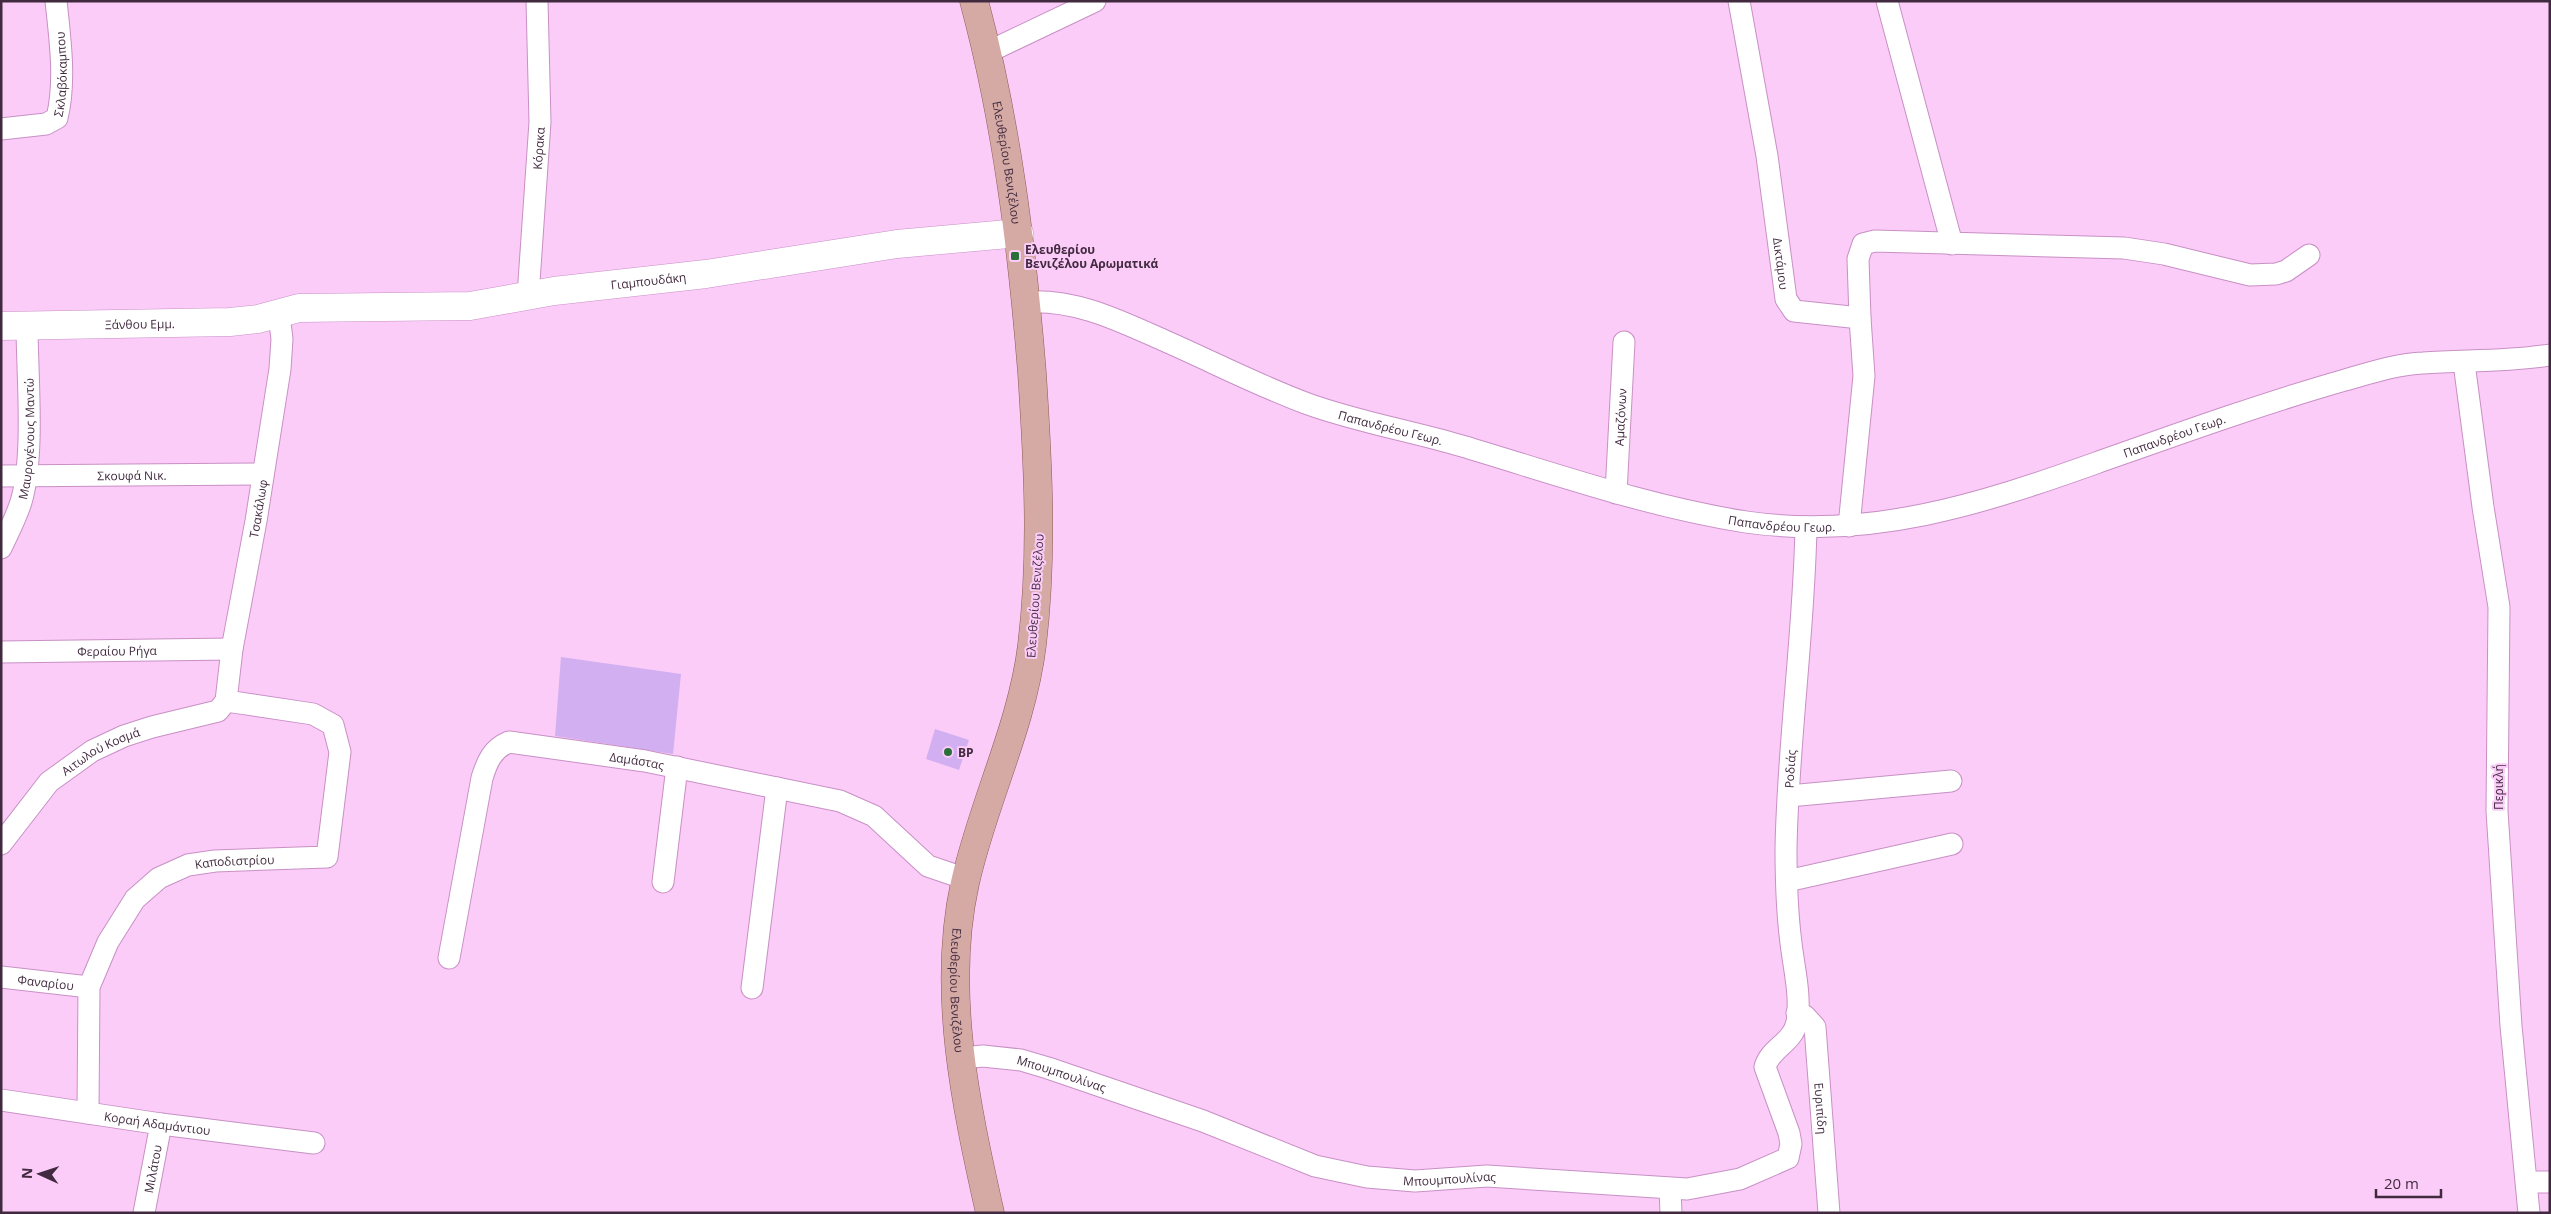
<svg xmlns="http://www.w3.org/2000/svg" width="2551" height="1214" viewBox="0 0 2551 1214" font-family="'Open Sans',sans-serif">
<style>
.building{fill:#d2aff0}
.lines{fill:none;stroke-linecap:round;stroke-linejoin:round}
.street-casing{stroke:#c890c5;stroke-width:23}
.secondary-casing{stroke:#c890c5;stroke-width:29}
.primary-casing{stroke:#8f595a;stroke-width:29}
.street{stroke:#fff;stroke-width:21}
.secondary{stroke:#fff;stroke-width:28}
.primary{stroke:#d5aaa5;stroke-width:28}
.poi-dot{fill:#2a6e39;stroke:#fbccf8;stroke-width:2}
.labels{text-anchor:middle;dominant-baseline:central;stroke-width:4;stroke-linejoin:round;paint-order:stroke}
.street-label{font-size:12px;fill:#412a3f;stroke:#fbccf8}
.poi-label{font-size:12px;font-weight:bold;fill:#412a3f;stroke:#fbccf8;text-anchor:start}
</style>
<rect width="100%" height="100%" fill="#fbccf8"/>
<g class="building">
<path d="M 561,657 L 681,674 L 673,754 L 555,736 Z"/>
<path d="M 935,729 L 969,740 L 959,770 L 926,759 Z"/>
</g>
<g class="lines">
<defs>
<g id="street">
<path id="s1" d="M 1739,1 L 1767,156 L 1786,299 L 1794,311 L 1860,318 L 1864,376 L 1849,526"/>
<path d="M 1887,1 L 1952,244"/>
<path d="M 986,53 L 1095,1"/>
<path id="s2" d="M 1,129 L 46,124 L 57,118 C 66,81 60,39 56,1"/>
<path id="s3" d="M 528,296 L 540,122 L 537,1"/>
<path id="s4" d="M 1026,302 C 1076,299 1118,320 1163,340 C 1211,361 1259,386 1308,404 C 1358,422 1411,431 1462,446 C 1556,474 1649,507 1746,522 C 1870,540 1981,504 2096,463 C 2178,434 2261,404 2345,380 C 2370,373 2397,364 2423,363 C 2465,360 2507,362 2550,355"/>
<path d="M 1860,318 L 1858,259 L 1863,244 L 1875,241 L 2124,248 L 2164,254 L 2250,275 L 2276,274 L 2286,271 L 2309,255"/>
<path d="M 2464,363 L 2483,507 L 2499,607 L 2497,811 L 2511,1026 L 2529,1213"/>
<path id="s5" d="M 1,476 L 263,474"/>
<path id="s6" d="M 1616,493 L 1624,342"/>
<path id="s7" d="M 1,548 C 8,533 16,518 21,502 C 35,456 27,374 27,325"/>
<path id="s8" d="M 1,652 L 232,649"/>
<path id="s9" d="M 226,701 L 232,649 L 256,521 L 280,369 L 282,339 L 279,315"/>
<path d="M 1789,796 L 1951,781"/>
<path id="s10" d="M 1,844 L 49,782 L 92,751 L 124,736 L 152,727 L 218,711 L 226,701"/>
<path d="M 1787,881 L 1952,844"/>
<path d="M 663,882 L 677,767"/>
<path id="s11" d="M 449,958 L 482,778 C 487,762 492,749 509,742 L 645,761 L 840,801 L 874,816 L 928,866 L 966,879"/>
<path id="s12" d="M 1,977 L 89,987"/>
<path d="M 752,988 L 777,788"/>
<path id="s13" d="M 1797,1013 L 1805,1016 L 1815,1027 L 1829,1213"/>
<path id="s14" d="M 962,1058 L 983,1056 L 1021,1060 L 1048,1068 L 1203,1121 L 1315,1166 L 1367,1177 L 1415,1181 L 1487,1176 L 1687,1189 L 1740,1179 L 1788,1158 L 1791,1144 L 1789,1133 L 1765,1067 C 1770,1048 1793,1043 1797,1022 C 1801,995 1794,969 1791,943 C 1787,912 1786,880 1786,848 C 1788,741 1804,634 1806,527"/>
<path id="s15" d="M 1,1100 L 161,1124 L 314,1143"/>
<path id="s16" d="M 88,1113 L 89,987 L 108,942 L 135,899 L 159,878 L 188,865 L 215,861 L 327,857 L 340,752 L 333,725 L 313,714 L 226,701"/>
<path d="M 2527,1182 L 2550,1182"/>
<path d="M 1670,1189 L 1671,1213"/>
<path id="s17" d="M 144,1213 L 161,1124"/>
</g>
<g id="secondary">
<path id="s18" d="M 1,326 L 230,322 L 258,319 L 299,308 L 470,306 L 554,291 L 706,274 L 897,244 L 1019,233"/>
</g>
<g id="primary">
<path id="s19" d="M 974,1 C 1007,123 1022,248 1032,373 C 1038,464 1043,554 1032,645 C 1022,727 983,802 965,883 C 941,991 966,1106 990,1213"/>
</g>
</defs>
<use href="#street" class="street-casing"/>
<use href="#secondary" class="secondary-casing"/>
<use href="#primary" class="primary-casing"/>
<use href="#street" class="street"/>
<use href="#secondary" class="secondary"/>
<use href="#primary" class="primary"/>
</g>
<g class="poi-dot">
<rect x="1010" y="251" width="10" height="10" rx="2.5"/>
<circle cx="948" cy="752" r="5"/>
</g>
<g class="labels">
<g class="street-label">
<text stroke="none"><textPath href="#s2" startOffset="102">Σκλαβόκαμπου</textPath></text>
<text stroke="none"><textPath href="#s3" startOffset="148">Κόρακα</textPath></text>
<text stroke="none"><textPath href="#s19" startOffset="165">Ελευθερίου Βενιζέλου</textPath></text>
<text stroke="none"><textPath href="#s1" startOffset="266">Δικτάμου</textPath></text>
<text stroke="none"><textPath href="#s18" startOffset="651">Γιαμπουδάκη</textPath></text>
<text stroke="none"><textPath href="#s18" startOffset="139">Ξάνθου Εμμ.</textPath></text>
<text stroke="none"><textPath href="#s6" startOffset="76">Αμαζόνων</textPath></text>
<text stroke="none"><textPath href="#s4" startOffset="388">Παπανδρέου Γεωρ.</textPath></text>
<text stroke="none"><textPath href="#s4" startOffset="1198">Παπανδρέου Γεωρ.</textPath></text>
<text stroke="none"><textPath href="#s7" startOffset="114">Μαυρογένους Μαντώ</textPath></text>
<text stroke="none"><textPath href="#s5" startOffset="131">Σκουφά Νικ.</textPath></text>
<text stroke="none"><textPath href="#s9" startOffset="195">Τσακάλωφ</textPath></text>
<text stroke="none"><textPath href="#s4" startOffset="792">Παπανδρέου Γεωρ.</textPath></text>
<text transform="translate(1035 596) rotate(-86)">Ελευθερίου Βενιζέλου</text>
<text stroke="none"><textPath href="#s8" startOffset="116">Φεραίου Ρήγα</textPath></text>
<text stroke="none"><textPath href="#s10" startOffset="139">Αιτωλού Κοσμά</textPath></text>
<text stroke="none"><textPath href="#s11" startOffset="359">Δαμάστας</textPath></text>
<text stroke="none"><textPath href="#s14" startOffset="1258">Ροδιάς</textPath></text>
<text transform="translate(2498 787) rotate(-90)">Περικλή</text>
<text stroke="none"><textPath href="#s16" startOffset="336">Καποδιστρίου</textPath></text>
<text stroke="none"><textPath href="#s12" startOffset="45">Φαναρίου</textPath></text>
<text stroke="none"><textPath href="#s19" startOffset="1005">Ελευθερίου Βενιζέλου</textPath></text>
<text stroke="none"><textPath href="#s14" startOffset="102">Μπουμπουλίνας</textPath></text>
<text stroke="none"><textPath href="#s13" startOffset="105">Ευριπίδη</textPath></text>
<text stroke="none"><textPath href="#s15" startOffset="158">Κοραή Αδαμάντιου</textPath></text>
<text stroke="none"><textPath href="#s17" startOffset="45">Μιλάτου</textPath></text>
<text stroke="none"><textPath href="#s14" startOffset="508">Μπουμπουλίνας</textPath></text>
</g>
<g class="poi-label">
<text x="1025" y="249">Ελευθερίου<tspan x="1025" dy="14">Βενιζέλου Αρωματικά</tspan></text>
<text x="958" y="752">BP</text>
</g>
</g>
<rect width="2551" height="1214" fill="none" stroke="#412a3f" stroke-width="5"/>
<g transform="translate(40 1174) rotate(273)" stroke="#fbccf8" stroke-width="4" paint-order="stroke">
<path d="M0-4L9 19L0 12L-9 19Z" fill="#412a3f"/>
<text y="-8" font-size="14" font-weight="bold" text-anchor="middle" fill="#412a3f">N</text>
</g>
<path d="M2376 1189v8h65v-8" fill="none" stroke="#412a3f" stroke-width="2.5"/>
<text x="2384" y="1189" font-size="15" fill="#412a3f" stroke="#fbccf8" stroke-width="4" paint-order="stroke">20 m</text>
</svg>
